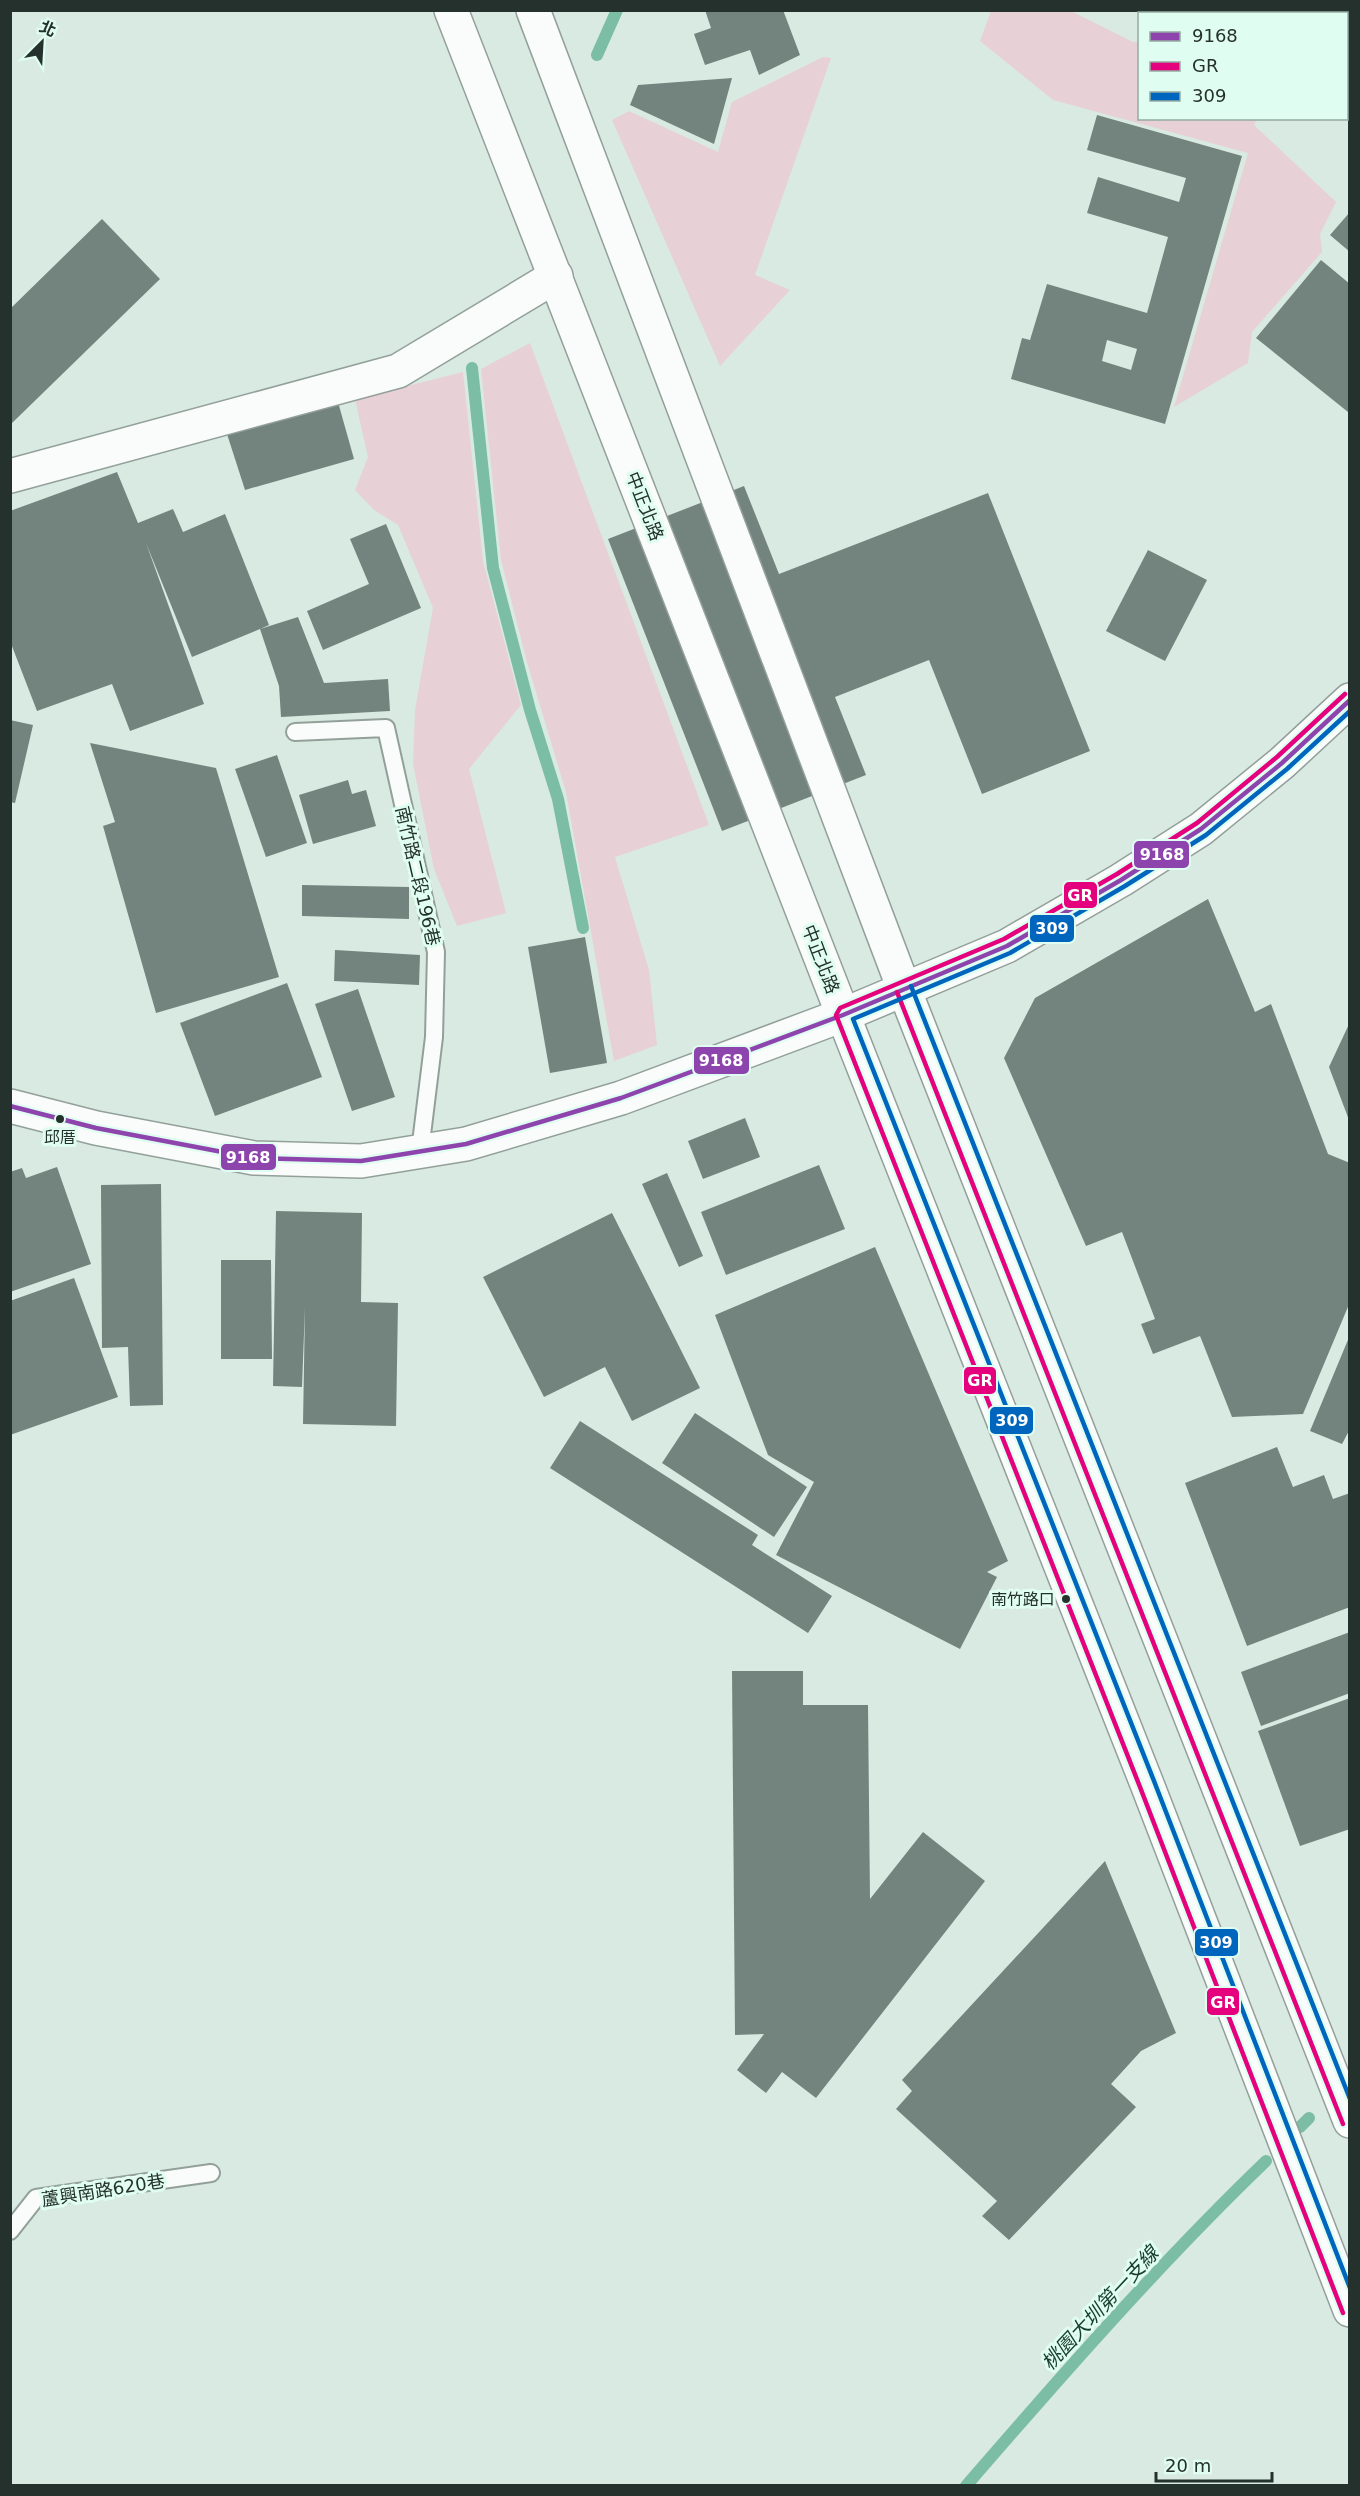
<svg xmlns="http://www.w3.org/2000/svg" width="1360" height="2496" viewBox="0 0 1360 2496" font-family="'DejaVu Sans','Noto Sans TC',sans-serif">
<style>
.green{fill:#e7d0d6}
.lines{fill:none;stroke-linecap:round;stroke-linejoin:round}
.stream{stroke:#7cbda5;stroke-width:12}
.building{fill:#73847e;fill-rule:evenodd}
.service-casing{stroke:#93a09a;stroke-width:20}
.minor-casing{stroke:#93a09a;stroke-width:36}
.tertiary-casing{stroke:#93a09a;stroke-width:36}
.service{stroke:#f9fcfb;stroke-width:16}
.minor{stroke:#f9fcfb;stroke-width:33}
.tertiary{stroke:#f9fcfb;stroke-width:33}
.bus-1-casing{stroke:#e0fdf1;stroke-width:9}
.bus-2-casing{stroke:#e0fdf1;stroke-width:9}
.bus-3-casing{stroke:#e0fdf1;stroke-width:9}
.bus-1{stroke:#8e44ad;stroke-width:4.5}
.bus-2{stroke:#e5007d;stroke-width:4.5}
.bus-3{stroke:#0065bd;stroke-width:4.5}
.bus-dot{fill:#25312c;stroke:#e0fdf1;stroke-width:2}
.labels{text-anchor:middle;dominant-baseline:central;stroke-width:6;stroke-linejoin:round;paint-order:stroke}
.bus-label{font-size:16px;fill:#25312c;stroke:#e0fdf1}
.street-label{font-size:18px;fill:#25312c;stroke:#e0fdf1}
.water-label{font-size:20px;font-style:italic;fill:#163d2f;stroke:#e0fdf1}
.line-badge{stroke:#e0fdf1;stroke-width:2}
.badge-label{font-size:16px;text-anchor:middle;font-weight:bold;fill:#fff}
</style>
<rect width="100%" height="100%" fill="#d9eae3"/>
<g class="green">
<path d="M 991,11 L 1071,11 L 1133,42 L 1139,42 L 1140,118 L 1257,119 L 1254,125 L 1336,202 L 1320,234 L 1322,252 L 1252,332 L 1248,363 L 1174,407 L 1248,153 L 1053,100 L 980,41 Z"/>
<path d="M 823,57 L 831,58 L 755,275 L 790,290 L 720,366 L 612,120 L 629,111 L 718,152 L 732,102 Z"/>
<path d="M 530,343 L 709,825 L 615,857 L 649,970 L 657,1045 L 614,1061 L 566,792 L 527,662 L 501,560 L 481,369 Z"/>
<path d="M 463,372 L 483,561 L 521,705 L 469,769 L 506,913 L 457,926 L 434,869 L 413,764 L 415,710 L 433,608 L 398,525 L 374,510 L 355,490 L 368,457 L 355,399 Z"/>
</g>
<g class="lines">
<g class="stream">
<path d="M 597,55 L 617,10"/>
<path d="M 472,368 L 493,568 L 530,710 L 558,799 L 583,928"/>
<path d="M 1300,2127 L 1309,2118"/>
<path d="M 966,2486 C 1062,2375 1160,2263 1266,2161"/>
</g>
</g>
<g class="building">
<path d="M 705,10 L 783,10 L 800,55 L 759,75 L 750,50 L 705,65 L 694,34 L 711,28 Z"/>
<path d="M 732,78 L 714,144 L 630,105 L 638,85 Z"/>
<path d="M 1097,115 L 1242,156 L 1165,424 L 1011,379 L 1022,338 L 1030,340 L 1047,284 L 1147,313 L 1168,237 L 1087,213 L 1098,177 L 1179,202 L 1186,178 L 1087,150 ZM 1107,340 L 1137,349 L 1131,370 L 1102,361 Z"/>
<path d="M 1350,212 L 1350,252 L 1330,235 Z"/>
<path d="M 102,219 L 160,279 L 10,425 L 10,309 Z"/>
<path d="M 1321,260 L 1350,284 L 1348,412 L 1256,338 Z"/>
<path d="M 338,402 L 354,459 L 245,490 L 227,434 Z"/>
<path d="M 117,472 L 138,523 L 173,509 L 183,532 L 225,514 L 269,625 L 260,629 L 298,617 L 324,683 L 388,679 L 390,711 L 281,717 L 279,686 L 260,629 L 192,657 L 146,543 L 204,704 L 130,731 L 112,684 L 37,711 L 10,641 L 10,511 Z"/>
<path d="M 744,486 L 779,574 L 988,493 L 1090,751 L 982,794 L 929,660 L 835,697 L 866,775 L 722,831 L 608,539 Z"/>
<path d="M 386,524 L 421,608 L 323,650 L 307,611 L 369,584 L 350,539 Z"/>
<path d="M 1148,550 L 1207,580 L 1165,661 L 1106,631 Z"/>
<path d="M 10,720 L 33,725 L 15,803 L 10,802 Z"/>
<path d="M 90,743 L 216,768 L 279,977 L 156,1013 L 103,826 L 115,822 Z"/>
<path d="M 277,755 L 307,843 L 266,857 L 235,769 Z"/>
<path d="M 348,780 L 352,794 L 366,790 L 376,826 L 313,844 L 299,795 Z"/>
<path d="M 302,885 L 409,887 L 409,919 L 302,916 Z"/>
<path d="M 1208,899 L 1255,1012 L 1271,1004 L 1328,1154 L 1350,1163 L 1350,1302 L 1303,1414 L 1232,1417 L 1200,1336 L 1153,1354 L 1141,1324 L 1155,1319 L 1122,1232 L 1086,1246 L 1004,1058 L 1035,998 Z"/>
<path d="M 585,937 L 607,1063 L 550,1073 L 528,947 Z"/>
<path d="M 335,950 L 420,955 L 419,985 L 334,981 Z"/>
<path d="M 287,983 L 322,1077 L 215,1116 L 180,1023 Z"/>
<path d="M 358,989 L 395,1097 L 352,1111 L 315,1004 Z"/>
<path d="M 1350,1022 L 1350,1120 L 1349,1120 L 1329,1067 Z"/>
<path d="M 745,1118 L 760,1157 L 703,1179 L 688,1141 Z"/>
<path d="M 819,1165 L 845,1229 L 726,1275 L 701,1212 Z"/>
<path d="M 57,1167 L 91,1264 L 10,1292 L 10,1172 L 22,1168 L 26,1178 Z"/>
<path d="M 667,1173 L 703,1256 L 679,1267 L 642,1184 Z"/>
<path d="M 161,1184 L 163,1405 L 130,1406 L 128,1347 L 102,1348 L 101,1185 Z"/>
<path d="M 276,1211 L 362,1213 L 361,1302 L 398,1303 L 396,1426 L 303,1424 L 305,1307 L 302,1387 L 273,1386 Z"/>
<path d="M 612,1213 L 700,1388 L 632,1421 L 605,1367 L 544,1397 L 483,1277 Z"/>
<path d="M 875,1247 L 1008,1561 L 987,1572 L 997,1577 L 960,1649 L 776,1555 L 814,1482 L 768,1455 L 715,1315 Z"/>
<path d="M 221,1260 L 271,1260 L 272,1359 L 221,1359 Z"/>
<path d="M 74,1278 L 118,1397 L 10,1435 L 10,1301 Z"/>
<path d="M 1350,1335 L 1350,1429 L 1342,1444 L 1310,1431 Z"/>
<path d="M 695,1413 L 807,1487 L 774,1537 L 662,1463 Z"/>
<path d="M 580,1421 L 758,1535 L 752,1545 L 832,1596 L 808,1633 L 550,1468 Z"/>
<path d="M 1277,1447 L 1293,1487 L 1324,1475 L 1333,1499 L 1350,1493 L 1350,1607 L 1247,1646 L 1185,1483 Z"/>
<path d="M 1350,1632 L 1350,1693 L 1261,1726 L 1241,1672 Z"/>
<path d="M 732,1671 L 803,1671 L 803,1705 L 868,1705 L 870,1899 L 923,1832 L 985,1881 L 816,2098 L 782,2072 L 766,2093 L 737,2070 L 764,2034 L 735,2035 Z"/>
<path d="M 1350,1698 L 1350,1829 L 1300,1846 L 1258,1731 Z"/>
<path d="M 1105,1861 L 1176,2033 L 1141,2051 L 1111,2084 L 1136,2107 L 1009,2240 L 982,2216 L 997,2201 L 896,2109 L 912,2091 L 902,2080 Z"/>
</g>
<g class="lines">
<defs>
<g id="service">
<path d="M 295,732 L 386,728 L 436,952 L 434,1037 L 420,1151"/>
<path d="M 10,2231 L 36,2198 L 211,2173"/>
</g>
<path id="minor" d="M 10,476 L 398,371 L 556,276"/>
<g id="tertiary">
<path d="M 451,10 L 843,1015 L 1147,1784 L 1350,2310"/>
<path d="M 533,10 L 904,989 L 1350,2121"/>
<path d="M 10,1106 L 96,1128 L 254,1158 L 361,1161 L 466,1144 L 621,1098 L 843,1015 L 1007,946 L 1121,880 L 1201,829 L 1282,763 L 1350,700"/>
</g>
</defs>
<use href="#service" class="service-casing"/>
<use href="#minor" class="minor-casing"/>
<use href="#tertiary" class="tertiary-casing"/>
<use href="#service" class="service"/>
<use href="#minor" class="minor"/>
<use href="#tertiary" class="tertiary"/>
<defs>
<path id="bus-1" d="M 10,1106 L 96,1128 L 254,1158 L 361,1161 L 466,1144 L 621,1098 L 843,1015 L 1007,946 L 1121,880 L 1201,829 L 1282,763 L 1350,700"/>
<g id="bus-2">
<path d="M 897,992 L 1343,2124"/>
<path d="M 1343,2313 L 1140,1787 L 836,1015 L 840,1008 L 1004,939 L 1117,874 L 1197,823 L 1277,757 L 1345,694"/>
</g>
<g id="bus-3">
<path d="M 1350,711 L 1287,769 L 1206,835 L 1125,886 L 1010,953 L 853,1019 L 1154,1781 L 1350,2288"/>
<path d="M 911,986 L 1350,2099"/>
</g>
</defs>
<use href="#bus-1" class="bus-1-casing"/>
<use href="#bus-2" class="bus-2-casing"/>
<use href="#bus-3" class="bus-3-casing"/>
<use href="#bus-1" class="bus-1"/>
<use href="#bus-2" class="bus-2"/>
<use href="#bus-3" class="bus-3"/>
</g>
<g class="bus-dot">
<circle cx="60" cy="1119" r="5"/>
<circle cx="1066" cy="1599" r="5"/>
</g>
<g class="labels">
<g class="bus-label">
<text x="60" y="1137">邱厝</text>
<text x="1055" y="1599" text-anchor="end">南竹路口</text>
</g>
<g class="street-label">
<text transform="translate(645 506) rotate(69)">中正北路</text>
<text transform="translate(418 876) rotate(77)">南竹路二段196巷</text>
<text transform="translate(821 959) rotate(69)">中正北路</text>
<text transform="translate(103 2190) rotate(-9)">蘆興南路620巷</text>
</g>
<g class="water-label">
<text transform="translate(1100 2308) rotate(-47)">桃園大圳第一支線</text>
</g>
</g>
<g class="line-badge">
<rect x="1133" y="840" width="57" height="29" rx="6" fill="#8e44ad"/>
<rect x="1063" y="881" width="35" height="28" rx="6" fill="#e5007d"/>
<rect x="1029" y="914" width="46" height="29" rx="6" fill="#0065bd"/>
<rect x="693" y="1046" width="57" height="29" rx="6" fill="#8e44ad"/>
<rect x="220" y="1143" width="57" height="28" rx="6" fill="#8e44ad"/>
<rect x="963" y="1366" width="34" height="29" rx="6" fill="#e5007d"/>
<rect x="989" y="1406" width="45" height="29" rx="6" fill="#0065bd"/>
<rect x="1194" y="1928" width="45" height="29" rx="6" fill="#0065bd"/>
<rect x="1206" y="1987" width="34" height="29" rx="6" fill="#e5007d"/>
</g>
<g class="badge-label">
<text x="1162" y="860">9168</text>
<text x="1080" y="901">GR</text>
<text x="1052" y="934">309</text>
<text x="721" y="1066">9168</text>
<text x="248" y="1163">9168</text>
<text x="980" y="1386">GR</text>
<text x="1012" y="1426">309</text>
<text x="1216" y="1948">309</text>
<text x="1223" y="2008">GR</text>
</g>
<rect width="1360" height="2496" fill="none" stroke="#25312c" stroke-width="24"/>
<rect x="1138" y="12" width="210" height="108" fill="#e0fdf1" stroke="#95aba2" stroke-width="1.5"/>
<rect x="1150" y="32" width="30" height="9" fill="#8e44ad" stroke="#95aba2" stroke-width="1.5"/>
<text x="1192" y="42" font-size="18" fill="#25312c">9168</text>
<rect x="1150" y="62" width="30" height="9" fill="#e5007d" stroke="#95aba2" stroke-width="1.5"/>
<text x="1192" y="72" font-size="18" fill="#25312c">GR</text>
<rect x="1150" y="92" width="30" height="9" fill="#0065bd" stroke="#95aba2" stroke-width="1.5"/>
<text x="1192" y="102" font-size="18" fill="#25312c">309</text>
<g transform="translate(42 42) rotate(24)" stroke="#e0fdf1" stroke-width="4.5" paint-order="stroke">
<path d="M0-4.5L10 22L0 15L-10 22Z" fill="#25312c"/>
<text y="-9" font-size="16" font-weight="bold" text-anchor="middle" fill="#25312c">北</text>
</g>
<path d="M1156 2472v9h116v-9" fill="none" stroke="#25312c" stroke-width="3"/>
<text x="1165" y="2472" font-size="18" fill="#25312c" stroke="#e0fdf1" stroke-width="4.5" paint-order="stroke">20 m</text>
</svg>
